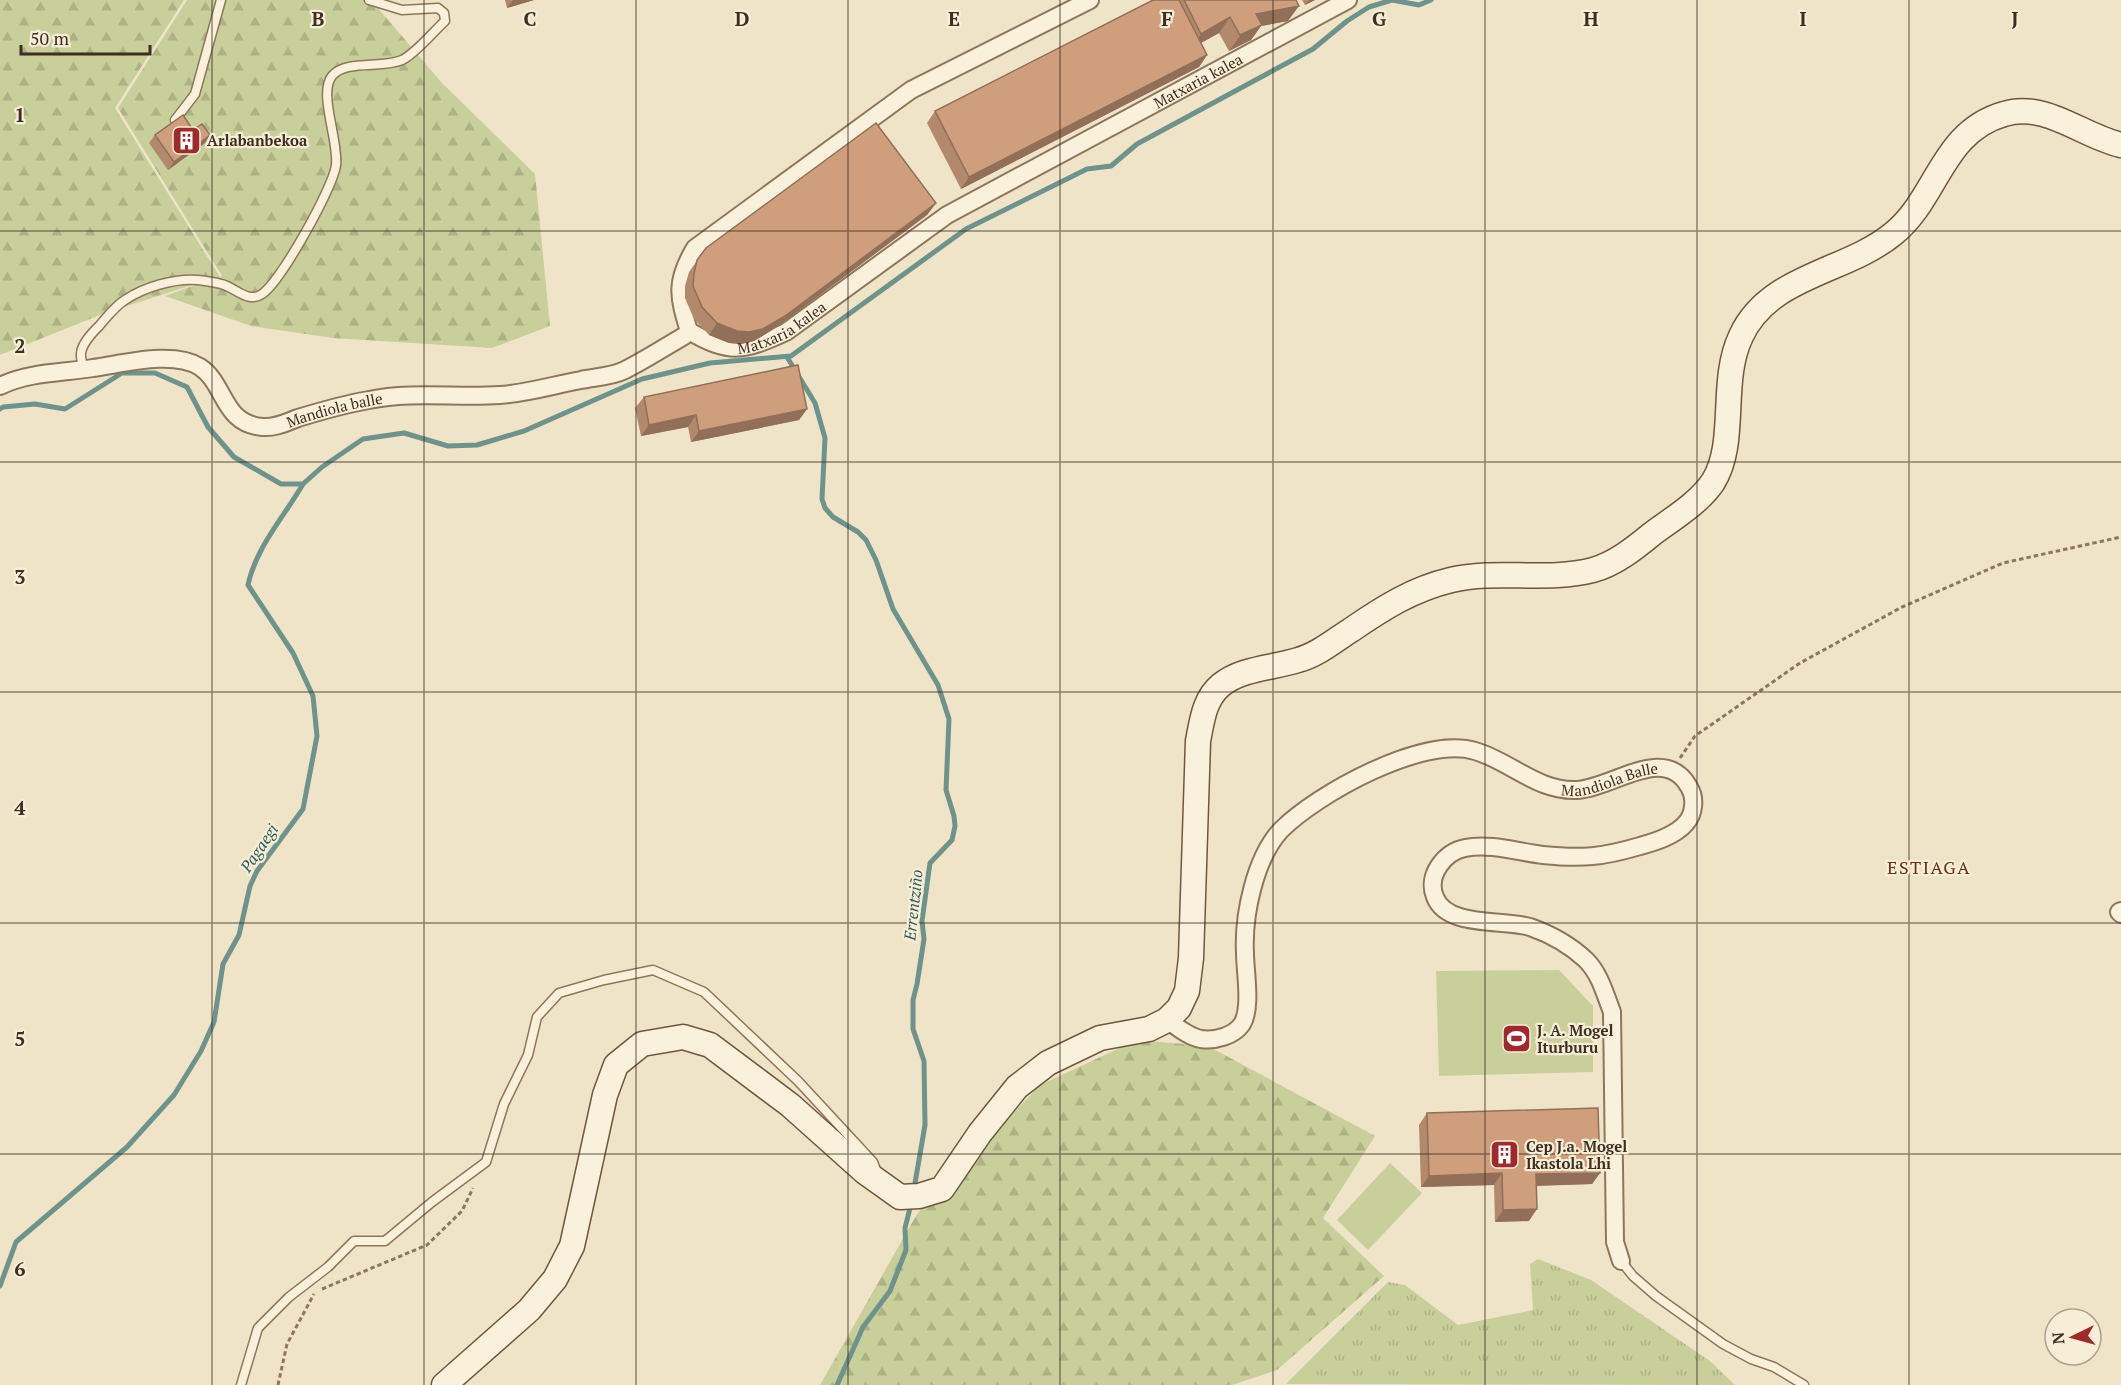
<svg xmlns="http://www.w3.org/2000/svg" width="2121" height="1385" viewBox="0 0 2121 1385" font-family="'PT Serif',serif">
<style>
.grass{fill:url(#grass-tufts)}
.forest{fill:url(#forest-firs)}
.pitch{fill:#c9cf9b}
.lines{fill:none;stroke-linecap:round;stroke-linejoin:round}
.stream{stroke:#6f938a;stroke-width:5}
.lane-casing{stroke:#8d765c;stroke-width:11}
.street-casing{stroke:#8d765c;stroke-width:20}
.secondary-casing{stroke:#6f573f;stroke-width:27}
.path{stroke:#8d765c;stroke-width:3;stroke-dasharray:4.5 3;stroke-linecap:butt}
.lane{stroke:#faf1dc;stroke-width:8}
.street{stroke:#faf1dc;stroke-width:16}
.secondary{stroke:#faf1dc;stroke-width:24}
.wall{fill:#b2896c}
.shaded-wall{fill:#916f58}
.building{fill:#cf9f7d;stroke:#916f58;stroke-width:1.5}
.grid{fill:none;stroke:#3d2e20;stroke-width:1.5;stroke-opacity:0.55}
.labels{text-anchor:middle;dominant-baseline:central;stroke-width:4.5;stroke-linejoin:round;paint-order:stroke}
.street-label{font-size:15px;fill:#3d2e20;stroke:#f7eed8}
.poi-label{font-size:15px;font-weight:bold;fill:#3d2e20;stroke:#f7eed8;text-anchor:start}
.water-label{font-size:16px;font-style:italic;fill:#2f5d5a;stroke:#f7eed8}
.quarter-label{font-size:18px;letter-spacing:1.5px;fill:#6b2e1e;stroke:#f7eed8}
.grid-label{font-size:20px;text-anchor:middle;font-weight:bold;fill:#3d2e20;stroke:#f7eed8;stroke-width:4.5;stroke-linejoin:round;paint-order:stroke}
</style>
<defs>
<pattern id="grass-tufts" width="24" height="20" patternUnits="userSpaceOnUse" patternTransform="scale(1.5)"><rect width="24" height="20" fill="#c9cf9b"/><path d="M3 7l-1-3M5 7V3M7 7l1-3M15 17l-1-3M17 17v-4M19 17l1-3" fill="none" stroke="#aeb285"/></pattern>
<pattern id="forest-firs" width="22" height="20" patternUnits="userSpaceOnUse" patternTransform="scale(1.5)"><rect width="22" height="20" fill="#c9cf9b"/><path d="M5 1l3.5 6h-7zM16 11l3.5 6h-7z" fill="#aeb285"/></pattern>
</defs>
<rect width="100%" height="100%" fill="#f0e4c8"/>
<path class="grass" d="M 1538,1259 L 1591,1280 L 1710,1361 L 1735,1385 L 1286,1384 L 1388,1282 L 1405,1285 L 1458,1325 L 1533,1310 L 1530,1264 Z"/>
<g class="forest">
<path d="M 0,0 L 184,0 L 115,108 L 220,277 L 222,276 L 118,108 L 187,0 L 371,0 L 442,83 L 535,174 L 550,326 L 492,348 L 333,338 L 251,326 L 165,296 L 208,280 L 105,313 L 0,355 Z"/>
<path d="M 1137,1040 L 1208,1046 L 1375,1136 L 1323,1218 L 1384,1276 L 1277,1370 L 1232,1385 L 820,1385 L 917,1214 L 1040,1085 Z"/>
</g>
<g class="pitch">
<path d="M 1559,970 L 1593,1006 L 1593,1072 L 1439,1076 L 1436,971 Z"/>
<path d="M 1390,1163 L 1422,1193 L 1368,1250 L 1337,1220 Z"/>
</g>
<g class="lines">
<g class="stream">
<path d="M 787,357 L 815,403 L 825,438 L 822,499 L 825,508 L 833,517 L 858,532 L 866,540 L 876,560 L 893,609 L 938,685 L 949,719 L 946,790 L 954,816 L 955,826 L 952,840 L 930,863 L 922,921 L 924,939 L 917,984 L 913,1000 L 913,1029 L 924,1061 L 925,1125 L 914,1189"/>
<path d="M 0,409 L 3,407 L 35,404 L 65,409 L 122,373 L 155,373 L 187,387 L 208,427 L 234,457 L 281,484 L 303,484 L 322,467 L 363,439 L 404,433 L 448,446 L 477,445 L 524,431 L 642,379 L 710,363 L 791,356 L 966,229 L 1087,169 L 1111,166 L 1137,144 L 1313,49 L 1347,21 L 1369,7 L 1392,0 L 1419,5 L 1431,0"/>
<path d="M 0,1286 L 16,1242 L 127,1147 L 174,1095 L 201,1051 L 214,1022 L 223,964 L 239,935 L 250,886 L 257,871 L 303,809 L 317,736 L 313,696 L 293,653 L 248,585 C 256,547 284,517 303,484"/>
<path d="M 837,1385 L 863,1327 L 890,1291 L 906,1250 L 905,1228 L 911,1204"/>
</g>
<defs>
<g id="lane">
<path d="M 175,120 L 195,94 L 221,0"/>
<path d="M 84,369 C 83,365 81,360 81,356 C 80,345 92,333 99,326 C 107,317 115,306 125,300 C 144,287 175,278 198,280 C 206,281 214,282 221,284 C 235,287 248,304 262,294 C 280,283 334,186 336,165 C 339,141 318,93 332,76 C 346,59 382,69 402,60 C 415,54 433,32 445,21 L 444,13 L 438,8 L 402,10 L 369,0"/>
<path d="M 1621,1261 L 1633,1276 L 1656,1296 L 1723,1344 L 1751,1359 L 1774,1367 L 1804,1385"/>
<path d="M 241,1385 L 258,1328 L 289,1297 L 328,1267 L 354,1241 L 385,1241 L 432,1202 L 486,1162 L 504,1104 L 528,1055 L 537,1017 L 559,993 L 604,980 L 653,970 L 704,992 L 798,1081 L 873,1162 L 878,1175"/>
</g>
<g id="street">
<path id="s1" d="M 1090,0 L 911,90 L 695,248 C 675,281 678,296 689,331 C 730,355 744,351 786,332 L 947,215 L 1348,0"/>
<path id="s2" d="M 0,386 C 29,372 62,373 93,368 C 123,364 173,350 200,367 C 226,384 222,424 263,427 C 276,428 287,422 298,418 C 321,411 345,404 369,400 C 413,391 456,398 500,395 C 528,393 554,385 581,380 C 595,377 611,377 625,370 C 645,360 665,347 684,336 L 689,331"/>
<path d="M 2121,911 L 2119,912 L 2121,914"/>
<path id="s3" d="M 1167,1020 C 1177,1027 1189,1037 1201,1039 C 1215,1041 1234,1036 1242,1024 C 1252,1008 1245,971 1245,953 C 1243,915 1255,858 1281,830 C 1317,794 1423,735 1475,751 C 1510,761 1538,792 1577,790 C 1613,788 1665,743 1689,787 C 1696,798 1694,814 1686,823 C 1675,836 1655,842 1640,846 C 1603,857 1582,859 1543,855 C 1518,852 1490,843 1465,848 C 1445,852 1426,875 1435,897 C 1447,928 1503,919 1530,927 C 1550,934 1570,945 1586,960 C 1600,974 1605,994 1612,1012 L 1615,1242 L 1621,1261"/>
</g>
<path id="secondary" d="M 444,1385 L 529,1310 L 555,1279 L 572,1246 L 605,1095 L 616,1065 L 642,1044 L 683,1037 L 710,1045 L 790,1105 L 865,1172 L 900,1197 L 919,1196 L 942,1189 L 980,1133 L 1017,1087 L 1048,1063 L 1100,1038 L 1149,1029 L 1167,1020 L 1179,1008 L 1187,991 L 1191,958 L 1198,741 C 1202,721 1204,699 1221,685 C 1242,668 1273,668 1298,660 C 1317,655 1334,641 1351,630 C 1383,608 1413,589 1451,580 C 1497,569 1547,582 1593,570 C 1615,564 1635,548 1652,534 C 1672,519 1699,503 1713,482 C 1738,442 1719,382 1741,336 C 1769,275 1845,273 1893,234 C 1938,198 1941,132 2004,114 C 2045,101 2082,136 2121,145"/>
</defs>
<use href="#lane" class="lane-casing"/>
<use href="#street" class="street-casing"/>
<use href="#secondary" class="secondary-casing"/>
<g class="path">
<path d="M 1680,758 L 1695,736 L 1800,663 L 1902,607 L 2003,563 L 2121,537"/>
<path d="M 322,1289 L 427,1245 L 462,1211 L 473,1188"/>
<path d="M 278,1385 L 287,1344 L 314,1294"/>
</g>
<use href="#lane" class="lane"/>
<use href="#street" class="street"/>
<use href="#secondary" class="secondary"/>
</g>
<g class="wall">
<path d="M 505,0 L 534,0 L 507,8 Z"/>
<path d="M 1153,0 L 1296,0 L 1288,21 L 1261,26 L 1251,40 L 1229,51 L 1219,33 L 1201,43 L 1207,55 L 1199,67 L 961,189 L 927,123 L 935,111 Z"/>
<path d="M 1302,0 L 1315,0 L 1305,5 Z"/>
<path d="M 193,130 L 205,143 L 168,170 L 149,143 L 155,135 Z"/>
<path d="M 936,203 L 927,215 L 777,327 L 754,341 L 741,344 L 729,343 L 709,335 L 694,319 L 685,298 L 685,286 L 689,272 L 706,248 Z"/>
<path d="M 644,397 L 807,409 L 799,420 L 691,442 L 688,427 L 641,436 L 635,408 Z"/>
<path d="M 1427,1113 L 1600,1173 L 1592,1184 L 1536,1186 L 1529,1221 L 1495,1222 L 1494,1185 L 1421,1187 L 1419,1125 Z"/>
</g>
<g class="shaded-wall">
<path d="M 513,0 L 534,0 L 507,8 Z"/>
<path d="M 1309,0 L 1315,0 L 1305,5 Z"/>
<path d="M 1299,6 L 1288,21 L 1261,26 L 1251,40 L 1229,51 L 1256,14 Z"/>
<path d="M 1230,17 L 1219,33 L 1190,49 L 1201,34 Z"/>
<path d="M 1207,55 L 1199,67 L 961,189 L 969,177 Z"/>
<path d="M 210,135 L 205,143 L 168,170 L 174,162 Z"/>
<path d="M 936,203 L 927,215 L 777,327 L 754,341 L 741,344 L 729,343 L 709,335 L 717,323 Z"/>
<path d="M 807,409 L 799,420 L 691,442 L 699,431 Z"/>
<path d="M 696,415 L 688,427 L 641,436 L 649,425 Z"/>
<path d="M 1502,1173 L 1494,1185 L 1421,1187 L 1429,1176 Z"/>
<path d="M 1600,1173 L 1592,1184 L 1528,1186 L 1536,1174 Z"/>
<path d="M 1537,1209 L 1529,1221 L 1495,1222 L 1503,1210 Z"/>
</g>
<g class="building">
<path d="M 1153,0 L 1179,0 L 1207,55 L 969,177 L 935,111 Z"/>
<path d="M 1184,0 L 1296,0 L 1299,6 L 1256,14 L 1262,25 L 1240,35 L 1230,17 L 1201,34 Z"/>
<path d="M 183,115 L 193,130 L 202,124 L 210,135 L 174,162 L 155,135 Z"/>
<path d="M 876,123 L 936,203 L 785,316 L 763,329 L 749,332 L 737,331 L 717,323 L 702,307 L 693,286 L 694,274 L 697,260 L 706,248 Z"/>
<path d="M 798,365 L 807,409 L 699,431 L 696,415 L 649,425 L 644,397 Z"/>
<path d="M 1598,1108 L 1600,1173 L 1536,1174 L 1537,1209 L 1503,1210 L 1502,1173 L 1429,1176 L 1427,1113 Z"/>
</g>
<path class="grid" d="M 212,0 L 212,1385M 424,0 L 424,1385M 636,0 L 636,1385M 848,0 L 848,1385M 1060,0 L 1060,1385M 1273,0 L 1273,1385M 1485,0 L 1485,1385M 1697,0 L 1697,1385M 1909,0 L 1909,1385M 0,231 L 2121,231M 0,462 L 2121,462M 0,692 L 2121,692M 0,923 L 2121,923M 0,1154 L 2121,1154"/>
<defs>
<symbol id="building-square" viewBox="-11 -11 22 22"><rect x="-9" y="-9" width="18" height="18" rx="4" fill="#9e2a2b" stroke="#f7eed8"/><path d="M-4-6H4V6H1V3H-1V6H-4ZM-2.5-4.3h1.7v1.8h-1.7ZM.8-4.3h1.7v1.8H.8ZM-2.5-1h1.7V.8h-1.7ZM.8-1h1.7V.8H.8Z" fill="#fff"/></symbol>
<symbol id="stadium-square" viewBox="-11 -11 22 22"><rect x="-9" y="-9" width="18" height="18" rx="4" fill="#9e2a2b" stroke="#f7eed8"/><path d="M0-5a6.5 5 0 1 0 0 10a6.5 5 0 1 0 0-10ZM-3.5-1.8h7v3.6h-7Z" fill="#fff"/></symbol>
</defs>
<g fill-rule="evenodd">
<use href="#building-square" x="170" y="124" width="33" height="33"/>
<use href="#stadium-square" x="1500" y="1022" width="33" height="33"/>
<use href="#building-square" x="1488" y="1138" width="33" height="33"/>
</g>
<g class="labels">
<g class="street-label">
<text stroke="none"><textPath href="#s1" startOffset="1142">Matxaria kalea</textPath></text>
<text stroke="none"><textPath href="#s1" startOffset="656">Matxaria kalea</textPath></text>
<text stroke="none"><textPath href="#s2" startOffset="369">Mandiola balle</textPath></text>
<text stroke="none"><textPath href="#s3" startOffset="648">Mandiola Balle</textPath></text>
</g>
<g class="poi-label">
<text x="207" y="140">Arlabanbekoa</text>
<text x="1537" y="1030">J. A. Mogel<tspan x="1537" dy="17">Iturburu</tspan></text>
<text x="1526" y="1146">Cep J.a. Mogel<tspan x="1526" dy="17">Ikastola Lhi</tspan></text>
</g>
<g class="water-label">
<text transform="translate(259 848) rotate(-56)">Pagaegi</text>
<text transform="translate(913 905) rotate(-84)">Errentziño</text>
</g>
<g class="quarter-label">
<text x="1929" y="867">ESTIAGA</text>
</g>
</g>
<g class="grid-label">
<text x="318" y="26">B</text>
<text x="530" y="26">C</text>
<text x="742" y="26">D</text>
<text x="954" y="26">E</text>
<text x="1167" y="26">F</text>
<text x="1379" y="26">G</text>
<text x="1591" y="26">H</text>
<text x="1803" y="26">I</text>
<text x="2015" y="26">J</text>
<text x="20" y="122">1</text>
<text x="20" y="353">2</text>
<text x="20" y="584">3</text>
<text x="20" y="815">4</text>
<text x="20" y="1046">5</text>
<text x="20" y="1276">6</text>
</g>
<g transform="translate(2073 1337) rotate(265)"><circle r="28" fill="#f7eed8" stroke="#ada18e" stroke-width="1.5"/>
<path d="M0-4.5L10 22L0 15L-10 22Z" fill="#9e2a2b"/>
<text y="-9" font-size="16" font-weight="bold" text-anchor="middle" fill="#3d2e20">N</text>
</g>
<path d="M21 45v9h129v-9" fill="none" stroke="#3d2e20" stroke-width="3"/>
<text x="30" y="45" font-size="18" fill="#3d2e20" stroke="#f7eed8" stroke-width="4.5" paint-order="stroke">50 m</text>
</svg>
